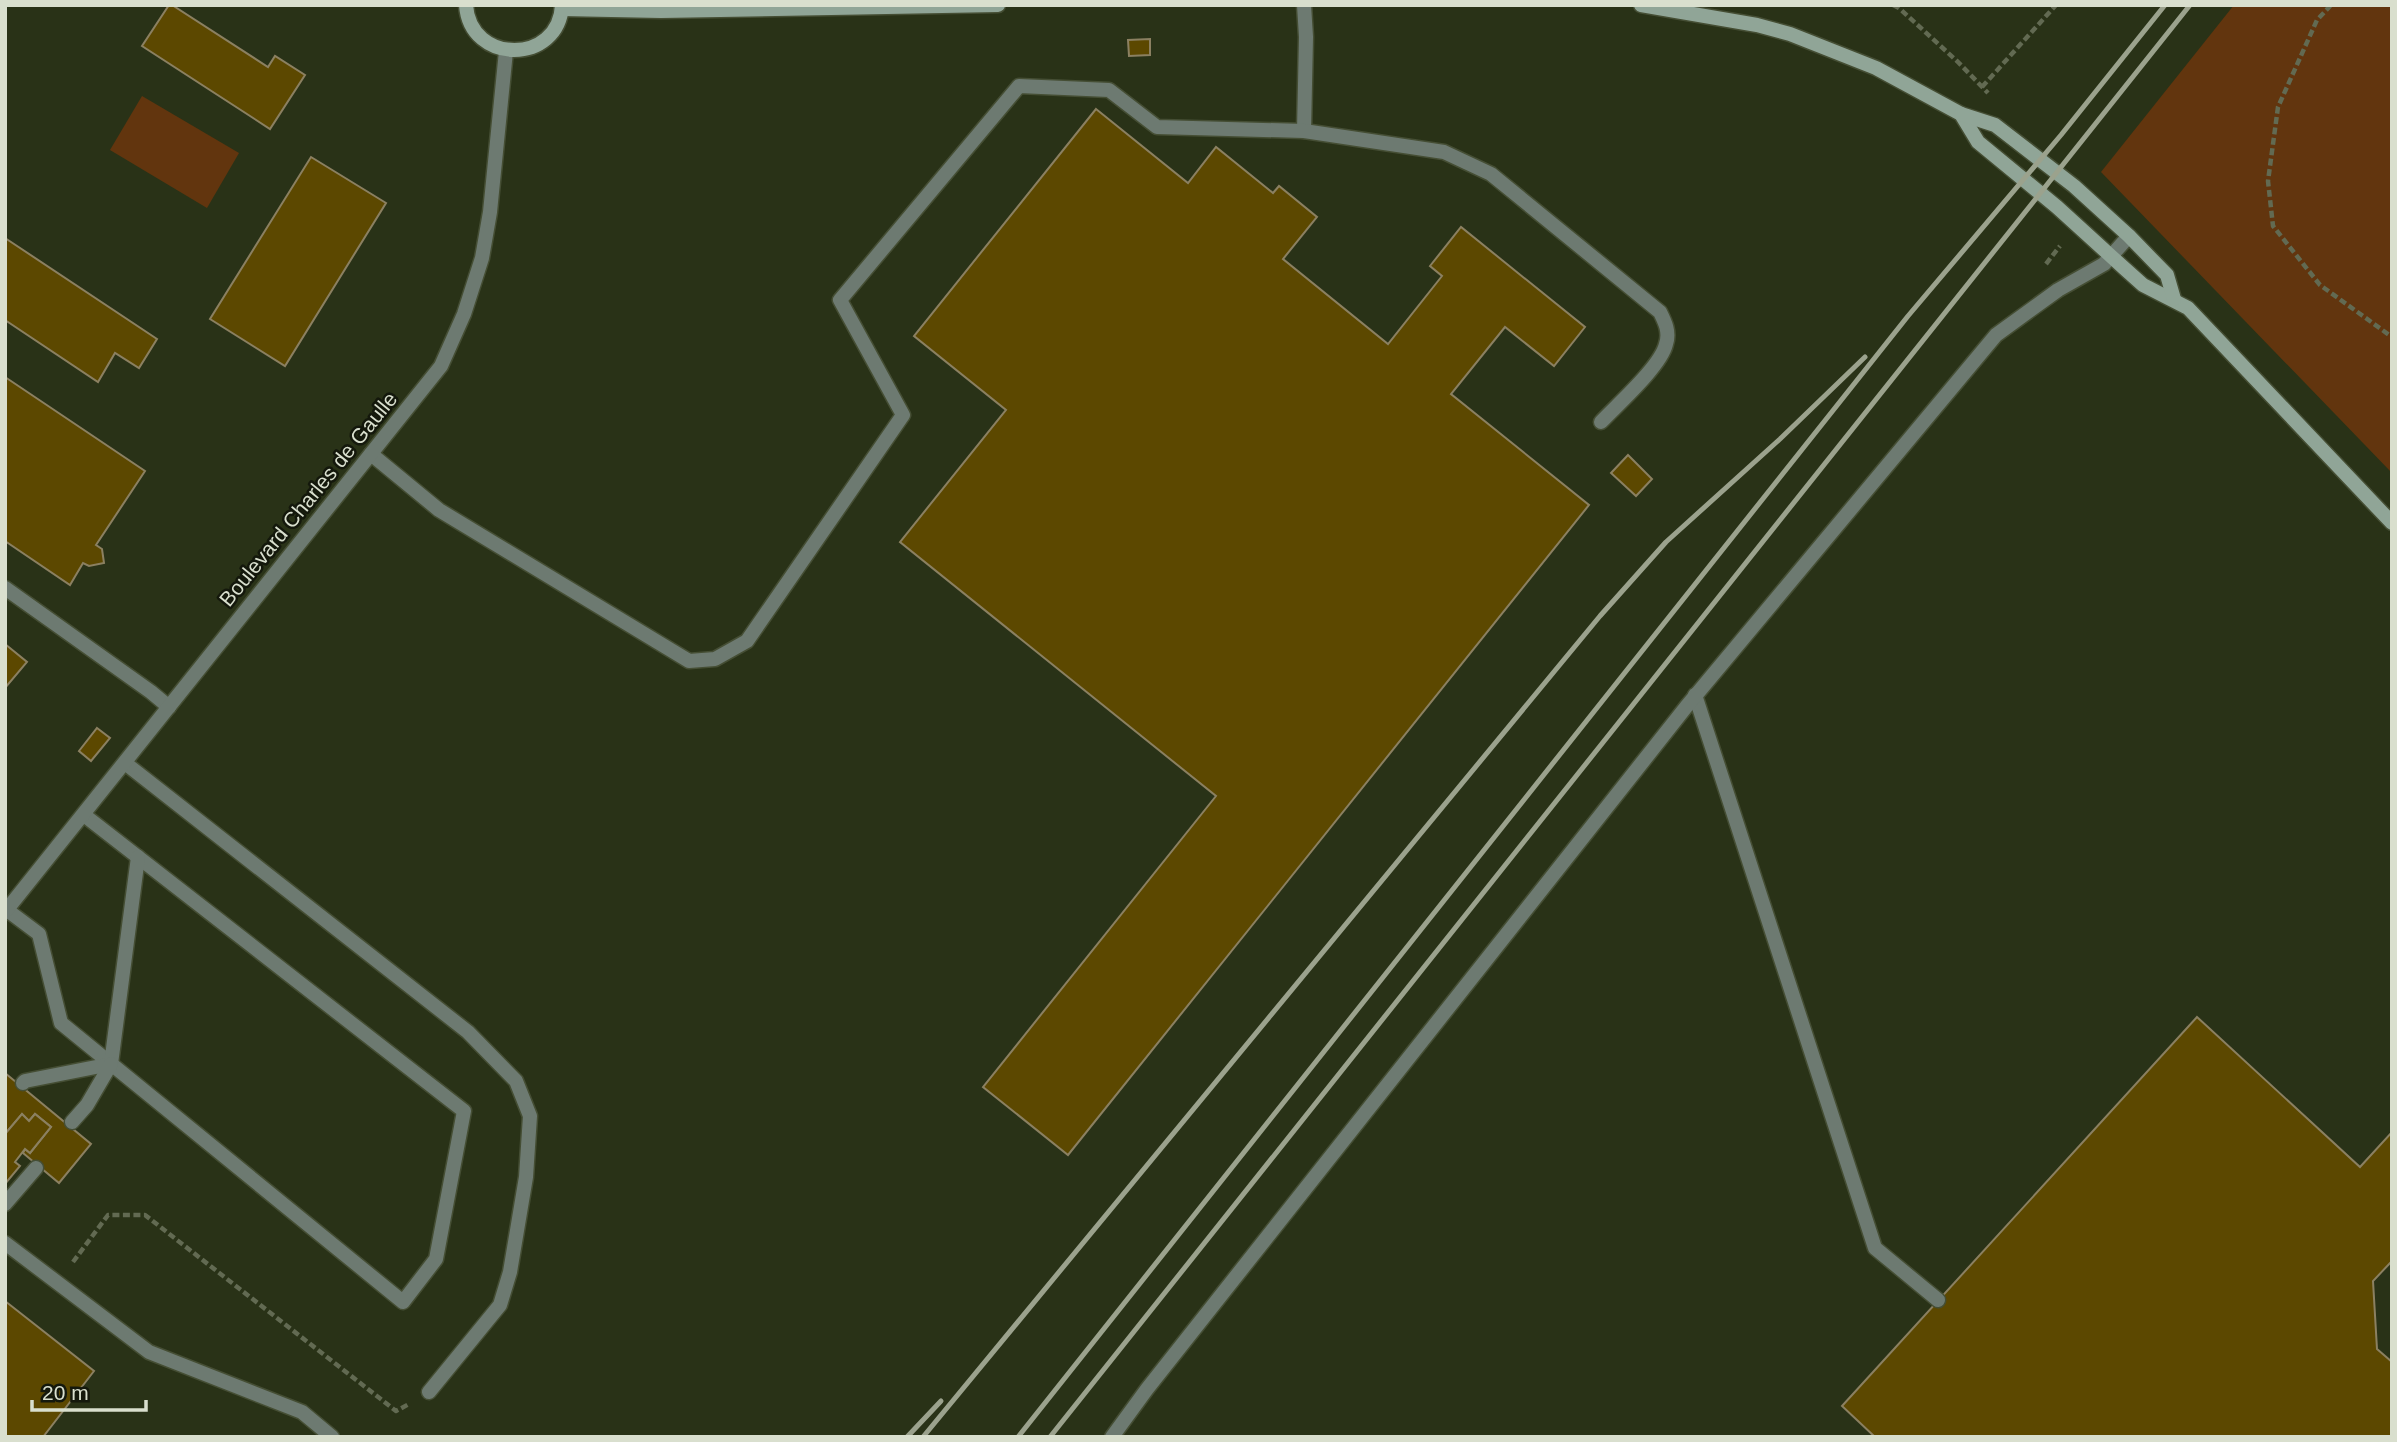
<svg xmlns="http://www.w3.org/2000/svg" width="2397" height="1442" viewBox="0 0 2397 1442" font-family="Helvetica,sans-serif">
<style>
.green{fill:#62350e}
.building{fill:#5c4800;stroke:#8b8061;stroke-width:2}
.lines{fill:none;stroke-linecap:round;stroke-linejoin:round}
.lane-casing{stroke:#454e34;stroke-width:17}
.street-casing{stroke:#454e34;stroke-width:17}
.secondary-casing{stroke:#454e34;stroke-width:17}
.path{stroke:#626a52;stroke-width:4.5;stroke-dasharray:7 3.5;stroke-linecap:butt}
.lane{stroke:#6d7a71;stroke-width:14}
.street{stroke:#6d7a71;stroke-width:14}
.secondary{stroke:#90a597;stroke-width:14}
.rail{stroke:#9ba28d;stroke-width:5}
.labels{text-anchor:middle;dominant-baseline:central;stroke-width:5;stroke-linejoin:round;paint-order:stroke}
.street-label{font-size:21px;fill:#d9dfce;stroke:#14180c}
</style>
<rect width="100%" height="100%" fill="#293217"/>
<g class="green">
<path d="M 2234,5 L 2392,5 L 2392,473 L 2101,172 Z"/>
<path d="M 142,96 L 239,153 L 207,208 L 110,150 Z"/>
</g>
<g class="building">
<path d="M 169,5 L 172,5 L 268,67 L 275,56 L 305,75 L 270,129 L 142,46 Z"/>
<path d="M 1150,39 L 1150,55 L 1129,56 L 1128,40 Z"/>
<path d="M 1096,109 L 1188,183 L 1216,147 L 1273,193 L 1279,186 L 1317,217 L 1283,259 L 1388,344 L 1442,276 L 1430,266 L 1461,227 L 1585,327 L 1554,366 L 1505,327 L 1451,394 L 1589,505 L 1068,1155 L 983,1087 L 1216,796 L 900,542 L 1006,410 L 914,336 Z"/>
<path d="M 311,157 L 386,203 L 285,366 L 210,319 Z"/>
<path d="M 5,238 L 157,339 L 139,368 L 115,353 L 98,382 L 5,320 Z"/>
<path d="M 5,377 L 145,471 L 96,545 L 102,549 L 104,563 L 89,566 L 83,563 L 70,585 L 5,541 Z"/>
<path d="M 1628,455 L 1652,479 L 1636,496 L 1611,473 Z"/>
<path d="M 5,644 L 27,662 L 5,688 Z"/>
<path d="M 97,728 L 110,738 L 91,761 L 79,751 Z"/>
<path d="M 2197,1017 L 2360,1167 L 2392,1132 L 2392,1261 L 2373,1281 L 2377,1349 L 2392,1362 L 2392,1437 L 1875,1437 L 1842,1406 Z"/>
<path d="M 5,1073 L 91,1144 L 59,1183 L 23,1153 L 25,1149 L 30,1153 L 51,1127 L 35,1114 L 29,1121 L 22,1114 L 5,1134 Z"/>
<path d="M 22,1114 L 29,1121 L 35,1114 L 51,1127 L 30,1153 L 25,1149 L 15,1162 L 20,1166 L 5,1184 L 5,1134 Z"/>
<path d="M 5,1301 L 94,1371 L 43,1437 L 5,1437 Z"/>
</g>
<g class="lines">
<defs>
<g id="lane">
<path d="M 1304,131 L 1306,37 L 1304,5"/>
<path d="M 371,454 L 439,510 L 689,661 L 715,659 L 747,641 L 903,415 L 840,300 L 1019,86 L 1109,90 L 1157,127 L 1304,131 L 1444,152 L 1491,174 L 1660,312 C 1665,322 1670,332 1666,344 C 1661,366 1618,404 1601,422"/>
<path d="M 5,588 L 151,692 L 169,707"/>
<path d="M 1695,695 L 1875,1248 L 1938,1300"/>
<path d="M 125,763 L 468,1032 L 516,1081 L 530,1116 L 526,1177 L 510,1272 L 500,1305 L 429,1392"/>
<path d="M 7,910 L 39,934 L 61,1023 L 403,1302 L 436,1259 L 464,1111 L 84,815"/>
<path d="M 23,1083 L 25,1081 L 111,1064 L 138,857"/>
<path d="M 72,1122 L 87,1105 L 111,1064"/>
<path d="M 5,1204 L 36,1168"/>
<path d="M 5,1243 L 149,1352 L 302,1412 L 332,1437"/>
</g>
<g id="street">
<path d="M 5,912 L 441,366 L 464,314 L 482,258 L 490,212 L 506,51"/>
<path d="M 1112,1437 L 1147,1389 L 1686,707 L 1996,335 L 2058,290 L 2104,264 L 2129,236"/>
</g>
<g id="secondary">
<path d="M 466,5 C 470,65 559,65 562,5"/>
<path d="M 1641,5 L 1757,25 L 1790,34 L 1876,68 L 1961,114 L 1978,142 L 2057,207 L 2124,268 L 2143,285 L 2188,308 L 2392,523"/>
<path d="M 562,9 L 661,11 L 998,5"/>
<path d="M 1961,114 L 1995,125 L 2074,186 L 2129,236 L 2167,275 L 2174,299"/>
</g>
</defs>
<use href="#lane" class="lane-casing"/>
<use href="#street" class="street-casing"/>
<use href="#secondary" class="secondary-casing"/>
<g class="path">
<path d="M 1893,5 L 1899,8 L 1958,62 L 1988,93"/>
<path d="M 2331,5 L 2317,20 L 2278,107 L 2268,181 L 2273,226 L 2320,285 L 2392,337"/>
<path d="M 1982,87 L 2056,5"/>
<path d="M 2046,264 L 2060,246"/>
<path d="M 73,1262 L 108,1215 L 145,1215 L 396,1411 L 409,1404"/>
</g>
<use href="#lane" class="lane"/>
<use href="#street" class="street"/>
<use href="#secondary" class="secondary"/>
<g class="rail">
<path d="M 907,1437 L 941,1401"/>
<path d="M 923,1437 L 1600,616 L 1666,542 L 1780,439 L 1865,357"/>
<path d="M 1018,1437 L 1908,316 L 2061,135 L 2165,5"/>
<path d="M 1050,1437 L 2190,5"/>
</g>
</g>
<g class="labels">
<g class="street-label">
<text transform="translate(308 499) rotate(-51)">Boulevard Charles de Gaulle</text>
</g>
</g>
<rect width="2397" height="1442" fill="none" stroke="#d9dfce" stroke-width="14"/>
<path d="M32 1400v10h114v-10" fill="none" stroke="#d9dfce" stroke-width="3.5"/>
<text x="42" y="1400" font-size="21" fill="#d9dfce" stroke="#14180c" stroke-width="5" paint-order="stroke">20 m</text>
</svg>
